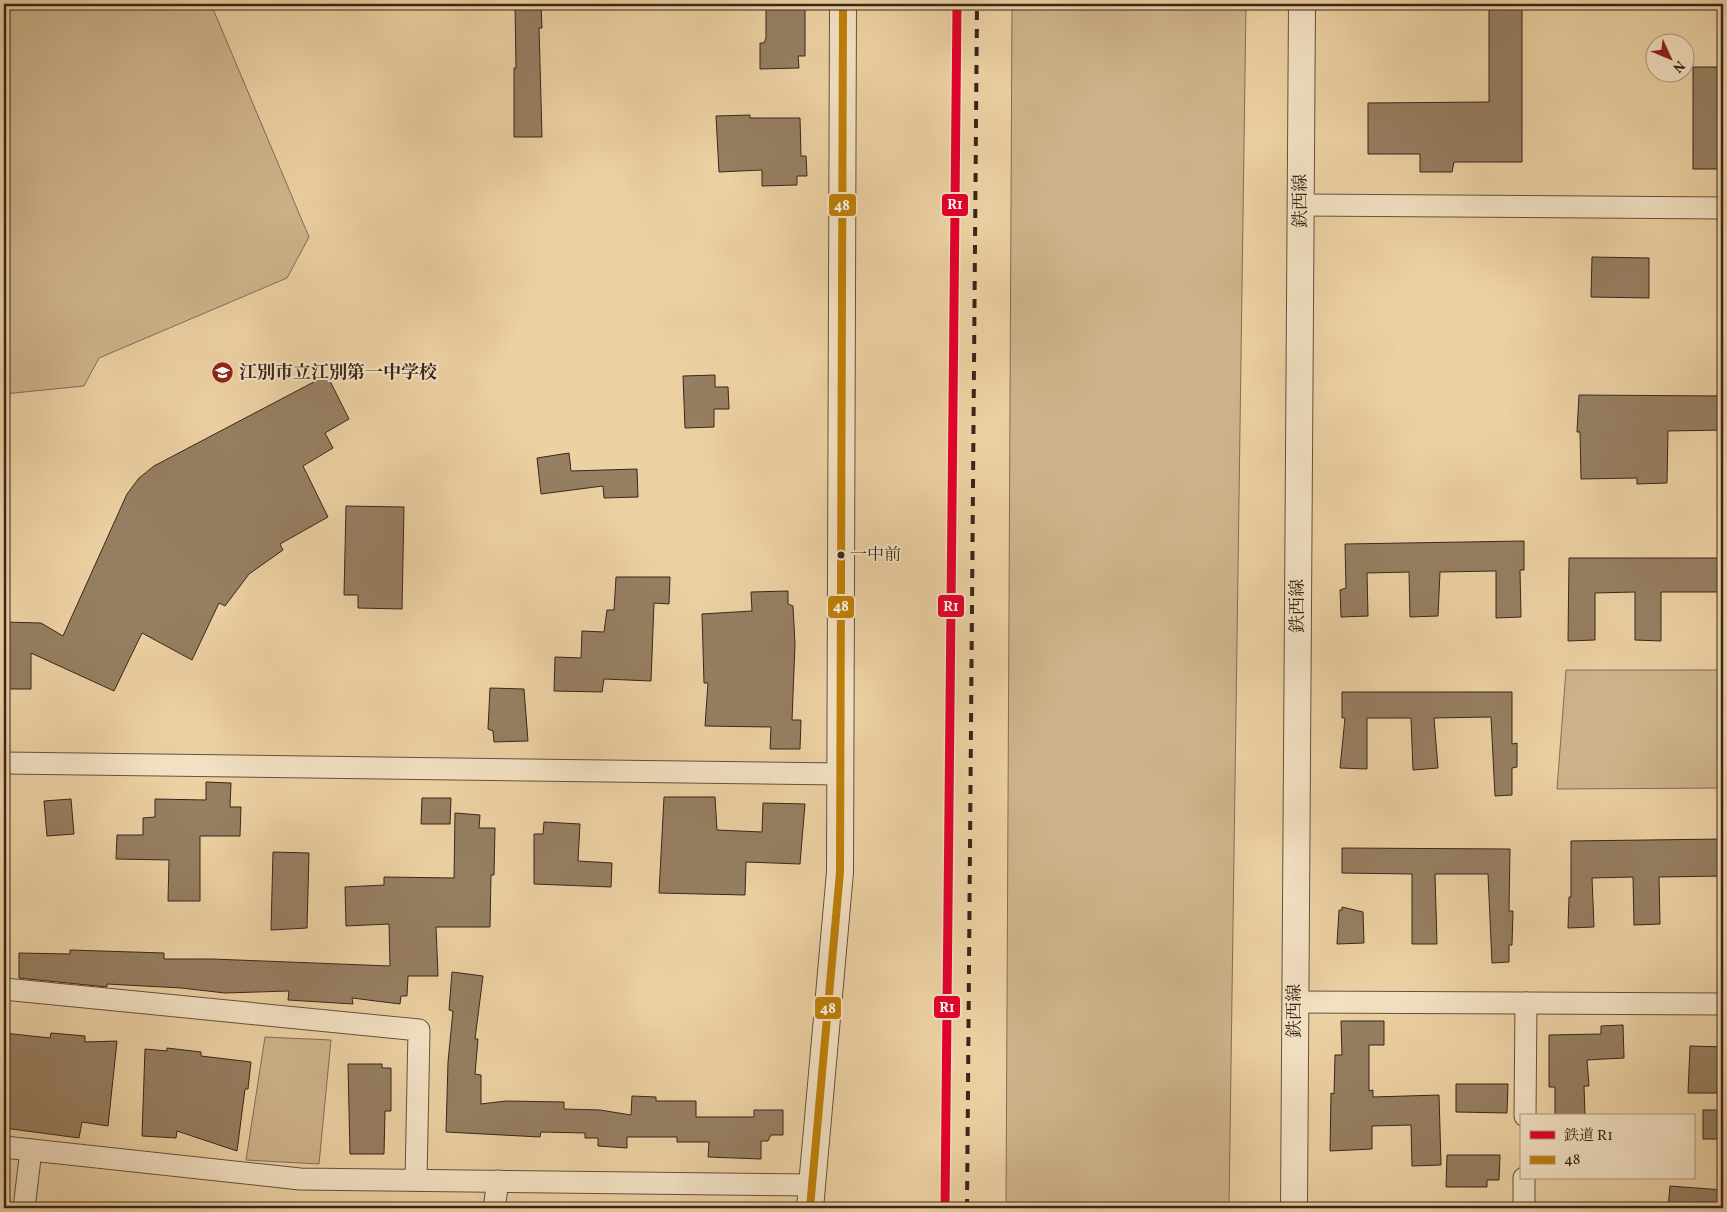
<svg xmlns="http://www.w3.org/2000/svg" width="1727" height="1212" viewBox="0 0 1727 1212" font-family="Vollkorn,'Noto Serif JP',serif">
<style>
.green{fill:#ceb48c;stroke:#846d54}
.building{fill:#967f62;stroke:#39261b}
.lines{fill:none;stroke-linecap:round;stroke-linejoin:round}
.minor-casing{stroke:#66513d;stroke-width:23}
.tertiary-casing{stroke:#66513d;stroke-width:28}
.minor{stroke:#f3e1c3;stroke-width:21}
.tertiary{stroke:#f3e1c3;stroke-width:26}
.rail{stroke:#39261b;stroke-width:4;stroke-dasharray:9 9;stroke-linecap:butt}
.bus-1-casing{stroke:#f3e1c3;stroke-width:11}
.bus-1{stroke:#be8008;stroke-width:8}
.rail-1-casing{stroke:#f3e1c3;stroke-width:12}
.rail-1{stroke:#e4002b;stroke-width:9}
.bus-dot{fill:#39261b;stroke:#f3e1c3;stroke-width:2}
.labels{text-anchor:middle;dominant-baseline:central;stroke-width:4;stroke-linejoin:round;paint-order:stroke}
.bus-label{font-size:17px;fill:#39261b;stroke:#f3e1c3;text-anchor:start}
.street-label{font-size:18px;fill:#39261b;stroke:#f3e1c3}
.poi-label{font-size:18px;font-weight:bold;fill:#39261b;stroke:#f3e1c3;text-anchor:start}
.line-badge{stroke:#f3e1c3;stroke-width:2}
.badge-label{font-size:14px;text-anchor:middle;font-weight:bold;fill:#fff}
</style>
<rect width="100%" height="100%" fill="#ecd1a3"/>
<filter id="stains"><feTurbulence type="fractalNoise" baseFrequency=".004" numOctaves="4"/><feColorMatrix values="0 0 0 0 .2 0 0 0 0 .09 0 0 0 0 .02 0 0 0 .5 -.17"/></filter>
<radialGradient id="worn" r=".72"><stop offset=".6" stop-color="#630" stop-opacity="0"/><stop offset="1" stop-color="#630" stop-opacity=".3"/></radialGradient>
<g class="green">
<path d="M 4,4 L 211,4 L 309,237 L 287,278 L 99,358 L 84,386 L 4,394 Z"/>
<path d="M 1012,4 L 1246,4 L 1229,1208 L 1006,1208 Z"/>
<path d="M 1566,670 L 1723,670 L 1723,788 L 1557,789 Z"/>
<path d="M 265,1037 L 331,1040 L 319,1164 L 246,1160 Z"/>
</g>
<g class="building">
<path d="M 515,4 L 541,4 L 542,28 L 539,28 L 542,137 L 514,137 L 514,68 L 516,68 Z"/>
<path d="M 766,4 L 805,4 L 805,56 L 798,56 L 799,68 L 760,69 L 760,43 L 764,43 L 766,38 Z"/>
<path d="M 1489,4 L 1522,4 L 1522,162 L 1454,162 L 1452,172 L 1420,172 L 1420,154 L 1368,154 L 1368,103 L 1489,102 Z"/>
<rect x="1693" y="67" width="30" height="102"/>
<path d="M 750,115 L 750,118 L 800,118 L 801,156 L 806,156 L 807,176 L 797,176 L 797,185 L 762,186 L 762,170 L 719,172 L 716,116 Z"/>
<path d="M 1592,257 L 1649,258 L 1649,298 L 1591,297 Z"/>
<path d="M 327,375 L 349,419 L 325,433 L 333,448 L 303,466 L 328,517 L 280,544 L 283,550 L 249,574 L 225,606 L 219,603 L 192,660 L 142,633 L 114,691 L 31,653 L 31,689 L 4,689 L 4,622 L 41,623 L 63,636 L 127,494 L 139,478 L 154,466 Z"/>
<path d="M 715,375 L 715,387 L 728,387 L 729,409 L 714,409 L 714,427 L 685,428 L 683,376 Z"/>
<path d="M 1579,395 L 1723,396 L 1723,430 L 1668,431 L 1667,483 L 1637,484 L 1637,478 L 1581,479 L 1580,432 L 1577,432 Z"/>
<path d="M 569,453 L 571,471 L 637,469 L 638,497 L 604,498 L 603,486 L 541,494 L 537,458 Z"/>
<path d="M 346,506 L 404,507 L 402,609 L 358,608 L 358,595 L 344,595 Z"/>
<path d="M 1524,541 L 1524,570 L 1520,570 L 1521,617 L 1496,618 L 1496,571 L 1440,572 L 1438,616 L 1410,617 L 1409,572 L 1367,573 L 1368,616 L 1341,617 L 1340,590 L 1346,588 L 1345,544 Z"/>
<path d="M 1569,558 L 1723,558 L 1723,592 L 1661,592 L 1661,641 L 1635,640 L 1635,592 L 1595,593 L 1595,640 L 1568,641 Z"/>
<path d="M 616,577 L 670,577 L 669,604 L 654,603 L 651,681 L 604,679 L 602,692 L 554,691 L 555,657 L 581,658 L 582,631 L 604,632 L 607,610 L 614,610 Z"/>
<path d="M 788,591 L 788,604 L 793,606 L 795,644 L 792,720 L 801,720 L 800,749 L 770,749 L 771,727 L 705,726 L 708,683 L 704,683 L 702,614 L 752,611 L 751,592 Z"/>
<path d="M 490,688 L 524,689 L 528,741 L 494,742 L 493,731 L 488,729 Z"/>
<path d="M 1342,692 L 1512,692 L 1512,744 L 1517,743 L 1517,767 L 1512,768 L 1512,795 L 1495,796 L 1491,717 L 1434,718 L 1438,768 L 1413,770 L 1411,718 L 1367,718 L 1367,769 L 1340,768 L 1345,718 L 1342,718 Z"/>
<path d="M 206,782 L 231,783 L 230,807 L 241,807 L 240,836 L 200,836 L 200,901 L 168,901 L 169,860 L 116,859 L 117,835 L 143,835 L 143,818 L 155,817 L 155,799 L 206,800 Z"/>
<path d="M 664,797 L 715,797 L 717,830 L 762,832 L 763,803 L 805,804 L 800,864 L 746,862 L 745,895 L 659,893 Z"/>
<path d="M 422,798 L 451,798 L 450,824 L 421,824 Z"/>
<path d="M 71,799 L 74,834 L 47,836 L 44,801 Z"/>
<path d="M 455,813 L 480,815 L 479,828 L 495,828 L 494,875 L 491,875 L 490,927 L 436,927 L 438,976 L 408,976 L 407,996 L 401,996 L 400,1004 L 352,998 L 353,1004 L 288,1000 L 289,991 L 225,993 L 181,988 L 107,984 L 107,987 L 19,978 L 19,953 L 70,954 L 70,950 L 164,953 L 164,959 L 212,959 L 390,966 L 389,924 L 346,926 L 345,887 L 384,885 L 384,877 L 454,878 Z"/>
<path d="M 544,822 L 580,824 L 578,861 L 612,863 L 611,887 L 534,884 L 534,834 L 543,834 Z"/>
<path d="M 1723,839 L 1723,876 L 1659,877 L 1660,924 L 1634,925 L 1633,877 L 1592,878 L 1594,927 L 1568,928 L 1569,897 L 1571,897 L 1571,841 Z"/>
<path d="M 1342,848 L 1510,849 L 1509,911 L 1513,911 L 1512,945 L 1509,945 L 1509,962 L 1492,963 L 1488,874 L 1435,874 L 1437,944 L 1412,944 L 1412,874 L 1342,873 Z"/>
<path d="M 273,852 L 309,853 L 307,928 L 271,930 Z"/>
<path d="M 1342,907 L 1363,912 L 1364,943 L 1337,944 L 1339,910 L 1342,910 Z"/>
<path d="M 452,972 L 483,976 L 475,1039 L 478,1039 L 475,1074 L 481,1075 L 481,1104 L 506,1101 L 564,1102 L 564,1109 L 600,1110 L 631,1115 L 632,1096 L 656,1097 L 656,1101 L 696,1101 L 696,1117 L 754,1117 L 754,1110 L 783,1110 L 783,1135 L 771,1135 L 768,1141 L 761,1141 L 761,1159 L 708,1157 L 709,1142 L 677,1142 L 677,1137 L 627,1137 L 627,1148 L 598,1146 L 598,1138 L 585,1138 L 585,1133 L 541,1132 L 540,1137 L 446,1132 L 448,1062 L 453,1011 L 449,1010 Z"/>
<path d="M 1341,1021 L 1384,1021 L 1384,1045 L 1369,1045 L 1369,1091 L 1373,1090 L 1373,1097 L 1439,1095 L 1441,1165 L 1412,1166 L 1411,1125 L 1372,1126 L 1372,1149 L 1330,1151 L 1331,1093 L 1334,1094 L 1335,1055 L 1342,1055 Z"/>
<path d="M 1623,1025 L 1624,1058 L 1587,1060 L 1589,1086 L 1584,1086 L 1585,1116 L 1555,1116 L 1555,1087 L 1549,1087 L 1549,1035 L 1601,1034 L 1601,1026 Z"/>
<path d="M 4,1033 L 50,1038 L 51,1033 L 85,1036 L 85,1042 L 117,1041 L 108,1126 L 82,1122 L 79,1138 L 4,1128 Z"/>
<path d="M 1690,1046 L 1723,1047 L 1720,1093 L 1688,1093 Z"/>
<path d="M 167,1048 L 201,1052 L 201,1056 L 251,1062 L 248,1089 L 245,1089 L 237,1151 L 177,1131 L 176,1138 L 142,1136 L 145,1049 L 167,1051 Z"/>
<path d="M 348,1064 L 382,1064 L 382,1068 L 391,1068 L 391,1111 L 385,1111 L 384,1154 L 350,1154 Z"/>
<path d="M 1456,1084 L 1508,1084 L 1507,1113 L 1456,1112 Z"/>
<rect x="1703" y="1110" width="20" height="29"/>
<path d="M 1447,1155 L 1500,1155 L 1499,1180 L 1487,1180 L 1487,1187 L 1446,1187 Z"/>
<path d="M 1670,1186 L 1723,1190 L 1723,1208 L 1668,1208 Z"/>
</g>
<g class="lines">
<defs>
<g id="minor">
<path d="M 1301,205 L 1723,208"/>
<path d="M 4,763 L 840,774"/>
<path d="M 4,989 L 419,1030 L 416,1180"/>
<path d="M 1295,1002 L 1723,1004"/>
<path d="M 1525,1116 L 1526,1003"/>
<path d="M 4,1147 L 300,1179 L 812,1185"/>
<path d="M 24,1208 L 31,1150"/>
<path d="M 494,1208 L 498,1181"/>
<path d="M 1524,1208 L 1524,1178"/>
</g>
<g id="tertiary">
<path d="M 810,1208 L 840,872 L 843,4"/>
<path d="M 1294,1208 L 1302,4"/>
</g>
</defs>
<use href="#minor" class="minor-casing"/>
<use href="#tertiary" class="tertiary-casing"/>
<use href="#minor" class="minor"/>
<use href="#tertiary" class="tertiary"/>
<path class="rail" d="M 967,1208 L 977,4"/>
<defs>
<path id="bus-1" d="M 810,1208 L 840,872 L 843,4"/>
</defs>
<use href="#bus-1" class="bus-1-casing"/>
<use href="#bus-1" class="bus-1"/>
<defs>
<path id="rail-1" d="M 945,1208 L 957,4"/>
</defs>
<use href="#rail-1" class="rail-1-casing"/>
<use href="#rail-1" class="rail-1"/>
</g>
<defs>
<symbol id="school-disc" viewBox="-11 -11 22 22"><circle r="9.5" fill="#8f2418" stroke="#f3e1c3"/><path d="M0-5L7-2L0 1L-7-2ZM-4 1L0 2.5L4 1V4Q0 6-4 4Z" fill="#fff"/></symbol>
</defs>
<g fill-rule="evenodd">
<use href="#school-disc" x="210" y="360" width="25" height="25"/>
</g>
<circle class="bus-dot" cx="841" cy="555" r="4.5"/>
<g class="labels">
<g class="bus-label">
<text x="850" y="555">一中前</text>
</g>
<g class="street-label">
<text transform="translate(1301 201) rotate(-90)">鉄西線</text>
<text transform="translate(1298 606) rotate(-90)">鉄西線</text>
<text transform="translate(1295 1011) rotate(-90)">鉄西線</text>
</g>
<g class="poi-label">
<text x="239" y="373">江別市立江別第一中学校</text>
</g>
</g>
<g class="line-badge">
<rect x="941" y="193" width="28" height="24" rx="5" fill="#e4002b"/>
<rect x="828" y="193" width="29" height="24" rx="5" fill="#be8008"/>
<rect x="937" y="594" width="28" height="24" rx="5" fill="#e4002b"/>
<rect x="827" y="595" width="28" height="24" rx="5" fill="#be8008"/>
<rect x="933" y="995" width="28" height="24" rx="5" fill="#e4002b"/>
<rect x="814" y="996" width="28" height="24" rx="5" fill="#be8008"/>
</g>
<g class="badge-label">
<text x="955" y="209">R1</text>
<text x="842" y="210">48</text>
<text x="951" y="611">R1</text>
<text x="841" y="611">48</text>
<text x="947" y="1012">R1</text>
<text x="828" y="1013">48</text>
</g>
<rect width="1727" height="1212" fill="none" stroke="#ecd1a3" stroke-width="20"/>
<rect x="5" y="5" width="1717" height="1202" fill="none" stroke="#39261b" stroke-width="2.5"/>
<rect x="10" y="10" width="1707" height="1192" fill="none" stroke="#39261b"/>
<rect x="1520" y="1114" width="175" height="65" fill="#f3e1c3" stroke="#a99680"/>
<rect x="1530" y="1131" width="25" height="8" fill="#e4002b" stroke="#a99680"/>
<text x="1564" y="1140" font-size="15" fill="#39261b">鉄道 R1</text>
<rect x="1530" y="1156" width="25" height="8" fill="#be8008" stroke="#a99680"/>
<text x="1564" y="1164" font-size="15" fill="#39261b">48</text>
<g transform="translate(1670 58) rotate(134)"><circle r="24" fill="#f3e1c3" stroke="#a99680"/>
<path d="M0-4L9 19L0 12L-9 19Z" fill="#8f2418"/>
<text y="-8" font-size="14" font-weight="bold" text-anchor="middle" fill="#39261b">N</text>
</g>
<rect width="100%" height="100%" filter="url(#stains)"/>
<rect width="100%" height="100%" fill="url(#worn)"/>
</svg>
